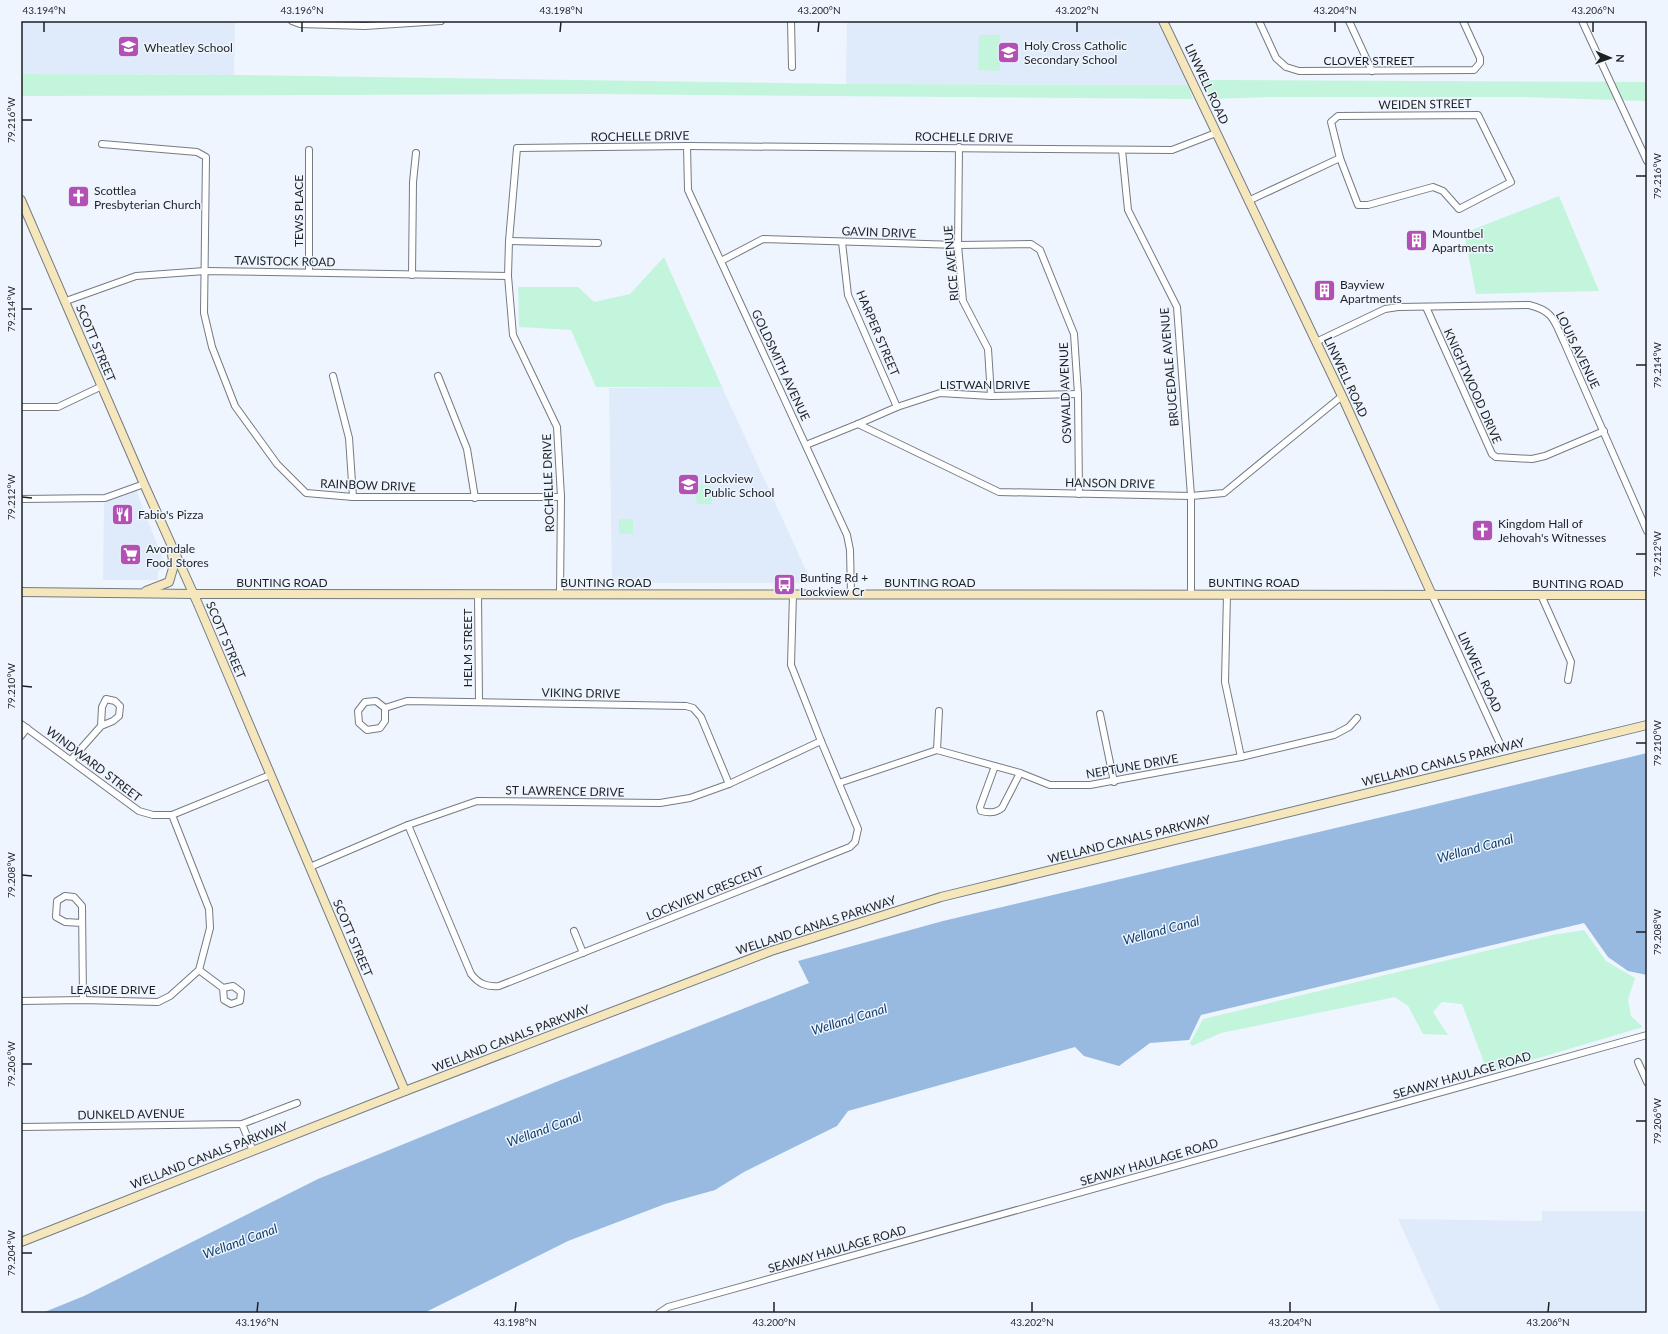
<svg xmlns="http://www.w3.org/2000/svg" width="1668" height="1334" viewBox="0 0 1668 1334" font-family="Lato,sans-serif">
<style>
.built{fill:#dfebfb}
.green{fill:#c3f5dc}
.water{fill:#99bae0}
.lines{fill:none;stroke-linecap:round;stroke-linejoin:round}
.street-casing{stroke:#747b83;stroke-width:8}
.secondary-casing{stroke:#747b83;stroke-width:10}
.street{stroke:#fff;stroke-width:6}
.secondary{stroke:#f5e7bb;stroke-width:8}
.ticks{fill:none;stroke:#1e2124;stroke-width:1.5}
.labels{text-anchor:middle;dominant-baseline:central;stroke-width:3;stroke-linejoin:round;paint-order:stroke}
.poi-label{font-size:12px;fill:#1e2124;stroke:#eef5fe;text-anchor:start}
.street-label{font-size:12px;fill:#1e2124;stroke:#eef5fe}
.water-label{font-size:13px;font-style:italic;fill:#0f3d6d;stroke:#eef5fe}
.neatline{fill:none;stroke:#1e2124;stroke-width:1.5}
.ticks-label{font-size:10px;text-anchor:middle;fill:#1e2124}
</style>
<rect width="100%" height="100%" fill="#eef5fe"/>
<g class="built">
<path d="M 21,21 L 235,21 L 234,75 L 21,74 Z"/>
<path d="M 847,21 L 1157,21 L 1188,85 L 846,84 Z"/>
<path d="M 722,387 L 812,583 L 612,583 L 609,388 Z"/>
<path d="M 136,490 L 166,567 L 158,571 L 158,580 L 103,580 L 104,503 Z"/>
<path d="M 1542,1211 L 1647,1211 L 1647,1313 L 1441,1313 L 1398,1219 L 1542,1221 Z"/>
</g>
<g class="green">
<path d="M 979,35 L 1000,35 L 1000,71 L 978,70 Z"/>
<path d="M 21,74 L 234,75 L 846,84 L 1188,85 L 1193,99 L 590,94 L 21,96 Z"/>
<path d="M 1200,80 L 1647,82 L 1647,101 L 1521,97 L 1275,97 L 1209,99 Z"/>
<path d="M 1559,196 L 1599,291 L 1476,294 L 1464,233 Z"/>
<path d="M 664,257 L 722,387 L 596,387 L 571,330 L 519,327 L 518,287 L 578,287 L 594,302 L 630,294 Z"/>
<path d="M 697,485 L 711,486 L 712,504 L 696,504 L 695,489 L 697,489 Z"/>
<rect x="619" y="519" width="14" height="15"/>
<path d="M 1584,930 L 1606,961 L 1635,978 L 1628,1000 L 1631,1016 L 1643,1027 L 1488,1073 L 1462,1004 L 1442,1002 L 1433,1012 L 1448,1035 L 1423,1034 L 1408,1006 L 1395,997 L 1221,1033 L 1192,1046 L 1190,1043 L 1203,1019 L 1552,935 Z"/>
</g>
<path class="water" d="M 1647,753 L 1647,975 L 1628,971 L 1608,957 L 1584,923 L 1201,1015 L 1189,1040 L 1150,1043 L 1119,1066 L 1084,1056 L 1075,1047 L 848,1111 L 837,1126 L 744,1172 L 715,1190 L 665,1204 L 568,1241 L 424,1313 L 42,1313 L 84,1296 L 318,1179 L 561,1080 L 809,983 L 798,961 L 943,921 L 1416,809 Z"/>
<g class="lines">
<defs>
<g id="street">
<path d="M 292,21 L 300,24 L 365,26 L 441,21"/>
<path d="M 791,21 L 792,67"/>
<path d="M 1259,21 L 1276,58 L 1286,67 L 1299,71 L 1474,70 L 1480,63 L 1480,58 L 1463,21"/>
<path d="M 1349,21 L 1372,71"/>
<path d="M 1582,21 L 1647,161"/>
<path d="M 1478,115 L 1511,182 L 1459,209 L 1443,191 L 1433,187 L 1368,205 L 1358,205 L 1340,158 L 1331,122 L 1338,116 Z"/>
<path d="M 102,144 L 197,152 L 206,157 L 204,313 L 212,347 L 235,406 L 277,464 L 306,493 L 353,497 L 561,497"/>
<path d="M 687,146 L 688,190 L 847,535 L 850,550 L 851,594"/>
<path d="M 959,147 L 958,245 L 963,301 L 988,349 L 991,396"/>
<path d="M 1122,150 L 1128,210 L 1177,307 L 1191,496 L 1191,594"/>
<path d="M 1248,201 L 1340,158"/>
<path d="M 509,241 L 598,243"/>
<path d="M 842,242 L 848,295 L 897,407"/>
<path d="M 721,261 L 763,239 L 958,245 L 1031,244 L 1040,250 L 1074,334 L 1078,394 L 1079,494"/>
<path d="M 309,272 L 309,150"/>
<path d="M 412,275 L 413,182 L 416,153"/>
<path d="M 66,301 L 136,276 L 205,271 L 508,276"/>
<path d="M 1426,307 L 1492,454 L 1496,457 L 1532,459 L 1545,456 L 1604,431"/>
<path d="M 1316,342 L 1385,309 L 1398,307 L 1529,305 C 1554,311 1554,321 1564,342 L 1647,531"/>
<path d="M 333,376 L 349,438 L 353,497"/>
<path d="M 438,376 L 467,449 L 475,498"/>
<path d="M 21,407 L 58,407 L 102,386"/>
<path d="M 858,424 L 999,492 L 1191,496 L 1224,493 L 1342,396"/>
<path d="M 806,445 L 858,424 L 897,407 L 940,393 L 991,396 L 1078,394"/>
<path d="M 21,499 L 105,498 L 144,484"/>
<path d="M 478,594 L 479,702"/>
<path d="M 560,594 L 561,497 L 557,427 L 513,335 L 508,276 L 509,241 L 517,148 L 687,146 L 1172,150 L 1216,133"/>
<path d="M 1227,594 L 1225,682 L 1241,757"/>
<path d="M 1432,595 L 1501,746"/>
<path d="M 1541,595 L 1571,662 L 1568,680"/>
<path d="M 376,701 L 385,708 L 385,721 L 380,728 L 367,730 L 359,723 L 358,711 L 365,702 Z"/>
<path d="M 385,708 L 407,701 L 686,706 L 693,708 L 701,717 L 729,784"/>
<path d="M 1100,714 L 1114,782"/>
<path d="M 21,724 L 139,811 L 153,815 L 172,815 L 270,775"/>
<path d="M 21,736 L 27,728"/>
<path d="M 937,750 L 939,711"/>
<path d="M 71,760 L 101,726 L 113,721 L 119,716 L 120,706 L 115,701 L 106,699 L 102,707 L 101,726"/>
<path d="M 995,766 L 980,807 L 981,811 C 988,813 996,813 1002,808 L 1020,773"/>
<path d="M 839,783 L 937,750 L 1020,773 L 1050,785 L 1090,785 L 1241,757 L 1334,735 L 1349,727 L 1357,718"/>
<path d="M 408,825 L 471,974 C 479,984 486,987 499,986 L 850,847 L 855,842 L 858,829 L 821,741 L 791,665 L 793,594"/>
<path d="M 310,867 L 408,825 L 477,801 L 660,803 L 690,798 L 729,784 L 821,741"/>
<path d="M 82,923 L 65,922 L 56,917 L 57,901 L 65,896 L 74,897 L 82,906 L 83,1000"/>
<path d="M 574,931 L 583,953"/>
<path d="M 199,970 L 223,988 L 233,986 L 241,992 L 240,1001 L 231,1004 L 224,1000 L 223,988"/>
<path d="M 21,1001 L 83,1000 L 158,1002 L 170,996 L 199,970 L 210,928 L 209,909 L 172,815"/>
<path d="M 1638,1062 L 1647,1082"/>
<path d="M 242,1124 L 253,1151"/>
<path d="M 21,1127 L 242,1124 L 297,1103"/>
<path d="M 659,1313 L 668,1307 L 1647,1035"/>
</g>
<g id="secondary">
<path d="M 1163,21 L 1342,396 L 1432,595"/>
<path d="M 21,200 L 144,484 L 198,604 L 405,1091"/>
<path d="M 146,591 L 169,582 L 174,565 L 172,555"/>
<path d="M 21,592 L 194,594 L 1647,595"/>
<path d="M 21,1242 L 405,1091 L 771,951 L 941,897 L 1647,725"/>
</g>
</defs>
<use href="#street" class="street-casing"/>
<use href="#secondary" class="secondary-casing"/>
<use href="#street" class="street"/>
<use href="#secondary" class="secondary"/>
</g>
<path class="ticks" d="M 44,32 L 44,22M 302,32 L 302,22M 560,32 L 561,22M 818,32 L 819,22M 1077,32 L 1077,22M 1335,32 L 1335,22M 1593,32 L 1593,22M 22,120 L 32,120M 1636,176 L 1646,176M 22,309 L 32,309M 1636,365 L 1646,365M 22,497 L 32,498M 1636,554 L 1646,554M 22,686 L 32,687M 1636,743 L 1646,743M 22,875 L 32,876M 1636,932 L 1646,932M 22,1064 L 32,1064M 1636,1121 L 1646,1121M 22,1253 L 32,1253M 257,1312 L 258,1302M 515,1312 L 516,1302M 774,1312 L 774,1302M 1032,1312 L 1032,1302M 1290,1312 L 1290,1302M 1548,1312 L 1549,1302"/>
<defs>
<symbol id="school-square" viewBox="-11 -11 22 22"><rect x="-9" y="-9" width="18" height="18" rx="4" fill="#b250b6" stroke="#eef5fe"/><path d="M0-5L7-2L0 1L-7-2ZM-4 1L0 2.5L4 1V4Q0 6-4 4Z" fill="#fff"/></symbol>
<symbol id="church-square" viewBox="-11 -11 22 22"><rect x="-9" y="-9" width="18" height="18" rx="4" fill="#b250b6" stroke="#eef5fe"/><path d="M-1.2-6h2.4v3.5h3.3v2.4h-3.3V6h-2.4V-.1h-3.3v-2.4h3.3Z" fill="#fff"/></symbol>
<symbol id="building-square" viewBox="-11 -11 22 22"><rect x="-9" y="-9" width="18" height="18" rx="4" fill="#b250b6" stroke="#eef5fe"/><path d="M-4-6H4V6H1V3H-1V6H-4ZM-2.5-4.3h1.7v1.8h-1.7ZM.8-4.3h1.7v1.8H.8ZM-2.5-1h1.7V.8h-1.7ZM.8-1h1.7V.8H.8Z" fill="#fff"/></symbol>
<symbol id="restaurant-square" viewBox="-11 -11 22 22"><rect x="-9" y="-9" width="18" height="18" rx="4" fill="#b250b6" stroke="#eef5fe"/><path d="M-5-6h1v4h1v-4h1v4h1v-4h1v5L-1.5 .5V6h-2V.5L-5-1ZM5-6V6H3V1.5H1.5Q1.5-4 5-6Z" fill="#fff"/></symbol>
<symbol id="supermarket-square" viewBox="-11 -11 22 22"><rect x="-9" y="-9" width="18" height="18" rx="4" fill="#b250b6" stroke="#eef5fe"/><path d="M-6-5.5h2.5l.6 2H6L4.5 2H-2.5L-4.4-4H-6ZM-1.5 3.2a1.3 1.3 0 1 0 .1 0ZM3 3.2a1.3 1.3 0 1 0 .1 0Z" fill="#fff"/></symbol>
<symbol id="bus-square" viewBox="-11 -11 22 22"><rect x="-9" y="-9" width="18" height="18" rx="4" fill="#b250b6" stroke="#eef5fe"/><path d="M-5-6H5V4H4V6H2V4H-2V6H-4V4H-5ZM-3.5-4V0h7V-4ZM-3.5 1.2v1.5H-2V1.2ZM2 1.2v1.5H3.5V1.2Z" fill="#fff"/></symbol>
</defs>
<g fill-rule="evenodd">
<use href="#school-square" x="116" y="34" width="25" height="25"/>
<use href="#school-square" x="996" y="40" width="25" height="25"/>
<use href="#church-square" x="66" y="184" width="25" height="25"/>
<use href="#building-square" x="1404" y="228" width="25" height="25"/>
<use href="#building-square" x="1312" y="278" width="25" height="25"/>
<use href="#school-square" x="676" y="472" width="25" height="25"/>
<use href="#restaurant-square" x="110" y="502" width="25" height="25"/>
<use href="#church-square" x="1470" y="518" width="25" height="25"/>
<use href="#supermarket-square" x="118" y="542" width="25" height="25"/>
<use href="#bus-square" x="772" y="572" width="25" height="25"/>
</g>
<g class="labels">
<g class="poi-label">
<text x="1024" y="45">Holy Cross Catholic<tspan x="1024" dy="14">Secondary School</tspan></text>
<text x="144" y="47">Wheatley School</text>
<text x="94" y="190">Scottlea<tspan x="94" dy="14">Presbyterian Church</tspan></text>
<text x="1432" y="233">Mountbel<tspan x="1432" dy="14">Apartments</tspan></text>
<text x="1340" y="284">Bayview<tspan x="1340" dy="14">Apartments</tspan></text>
<text x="704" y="478">Lockview<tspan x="704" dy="14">Public School</tspan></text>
<text x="138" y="514">Fabio's Pizza</text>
<text x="1498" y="523">Kingdom Hall of<tspan x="1498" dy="14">Jehovah's Witnesses</tspan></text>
<text x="146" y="548">Avondale<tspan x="146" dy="14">Food Stores</tspan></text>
<text x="800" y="577">Bunting Rd +<tspan x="800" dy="14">Lockview Cr</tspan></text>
</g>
<g class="street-label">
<text x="1369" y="60">CLOVER STREET</text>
<text transform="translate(1207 84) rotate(65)">LINWELL ROAD</text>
<text transform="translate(1425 104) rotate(-1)">WEIDEN STREET</text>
<text transform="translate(640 136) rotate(-1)">ROCHELLE DRIVE</text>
<text transform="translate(964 137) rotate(1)">ROCHELLE DRIVE</text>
<text transform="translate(298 211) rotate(-90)">TEWS PLACE</text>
<text transform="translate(879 232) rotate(2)">GAVIN DRIVE</text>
<text transform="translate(285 261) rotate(1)">TAVISTOCK ROAD</text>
<text transform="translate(951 263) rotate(-95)">RICE AVENUE</text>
<text transform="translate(878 333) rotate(67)">HARPER STREET</text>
<text transform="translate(96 343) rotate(67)">SCOTT STREET</text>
<text transform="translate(1578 350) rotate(64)">LOUIS AVENUE</text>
<text transform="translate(781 365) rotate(65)">GOLDSMITH AVENUE</text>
<text transform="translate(1169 367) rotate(-95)">BRUCEDALE AVENUE</text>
<text transform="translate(1346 377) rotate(65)">LINWELL ROAD</text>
<text x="985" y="384">LISTWAN DRIVE</text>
<text transform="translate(1473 386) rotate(66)">KNIGHTWOOD DRIVE</text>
<text transform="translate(1065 393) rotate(-92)">OSWALD AVENUE</text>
<text transform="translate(548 483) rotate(-92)">ROCHELLE DRIVE</text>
<text transform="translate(1110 483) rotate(1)">HANSON DRIVE</text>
<text transform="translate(368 485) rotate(2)">RAINBOW DRIVE</text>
<text x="282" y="582">BUNTING ROAD</text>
<text x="606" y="582">BUNTING ROAD</text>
<text x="930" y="582">BUNTING ROAD</text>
<text x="1254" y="582">BUNTING ROAD</text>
<text x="1578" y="583">BUNTING ROAD</text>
<text transform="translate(226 640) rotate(67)">SCOTT STREET</text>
<text transform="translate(467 648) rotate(-90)">HELM STREET</text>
<text transform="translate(1480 672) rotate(65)">LINWELL ROAD</text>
<text transform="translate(581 693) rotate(1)">VIKING DRIVE</text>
<text transform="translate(1443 762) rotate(-14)">WELLAND CANALS PARKWAY</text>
<text transform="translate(94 764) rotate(37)">WINDWARD STREET</text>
<text transform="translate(1132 766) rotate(-10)">NEPTUNE DRIVE</text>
<text transform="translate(565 791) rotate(1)">ST LAWRENCE DRIVE</text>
<text transform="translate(1129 839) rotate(-14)">WELLAND CANALS PARKWAY</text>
<text transform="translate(705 893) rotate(-22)">LOCKVIEW CRESCENT</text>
<text transform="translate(816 925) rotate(-18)">WELLAND CANALS PARKWAY</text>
<text transform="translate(353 938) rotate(67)">SCOTT STREET</text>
<text x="113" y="989">LEASIDE DRIVE</text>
<text transform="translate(511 1038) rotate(-21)">WELLAND CANALS PARKWAY</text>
<text transform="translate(1462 1075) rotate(-16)">SEAWAY HAULAGE ROAD</text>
<text transform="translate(131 1114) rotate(-1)">DUNKELD AVENUE</text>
<text transform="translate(209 1155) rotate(-21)">WELLAND CANALS PARKWAY</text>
<text transform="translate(1149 1162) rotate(-16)">SEAWAY HAULAGE ROAD</text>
<text transform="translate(837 1249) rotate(-16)">SEAWAY HAULAGE ROAD</text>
</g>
<g class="water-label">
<text transform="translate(1475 848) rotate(-15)">Welland Canal</text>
<text transform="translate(1161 930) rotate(-15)">Welland Canal</text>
<text transform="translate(849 1019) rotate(-17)">Welland Canal</text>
<text transform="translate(544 1129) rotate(-20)">Welland Canal</text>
<text transform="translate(240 1241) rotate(-20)">Welland Canal</text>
</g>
</g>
<rect width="1668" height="1334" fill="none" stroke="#eef5fe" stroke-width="44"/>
<g transform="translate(1610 58) rotate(92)" stroke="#eef5fe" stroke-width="3" paint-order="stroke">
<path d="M0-3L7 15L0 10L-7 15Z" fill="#1e2124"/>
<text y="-6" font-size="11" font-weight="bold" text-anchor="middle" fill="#1e2124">N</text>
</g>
<rect x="22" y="22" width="1624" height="1290" class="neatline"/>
<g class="ticks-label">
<text x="44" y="14">43.194°N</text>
<text x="302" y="14">43.196°N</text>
<text x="561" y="14">43.198°N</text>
<text x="819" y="14">43.200°N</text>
<text x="1077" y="14">43.202°N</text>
<text x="1335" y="14">43.204°N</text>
<text x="1593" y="14">43.206°N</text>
<text transform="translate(11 120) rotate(-90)" y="4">79.216°W</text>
<text transform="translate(1657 176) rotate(-90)" y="4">79.216°W</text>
<text transform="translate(11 309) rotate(-90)" y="4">79.214°W</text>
<text transform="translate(1657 365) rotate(-90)" y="4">79.214°W</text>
<text transform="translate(11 497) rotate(-90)" y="4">79.212°W</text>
<text transform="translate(1657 554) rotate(-90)" y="4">79.212°W</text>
<text transform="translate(11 686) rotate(-90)" y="4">79.210°W</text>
<text transform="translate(1657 743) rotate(-90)" y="4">79.210°W</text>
<text transform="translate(11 875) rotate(-90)" y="4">79.208°W</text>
<text transform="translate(1657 932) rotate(-90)" y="4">79.208°W</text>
<text transform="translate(11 1064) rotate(-90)" y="4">79.206°W</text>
<text transform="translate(1657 1121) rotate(-90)" y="4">79.206°W</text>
<text transform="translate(11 1253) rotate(-90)" y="4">79.204°W</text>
<text x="257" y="1326">43.196°N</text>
<text x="515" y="1326">43.198°N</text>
<text x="774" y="1326">43.200°N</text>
<text x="1032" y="1326">43.202°N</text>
<text x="1290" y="1326">43.204°N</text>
<text x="1548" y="1326">43.206°N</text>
</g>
</svg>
